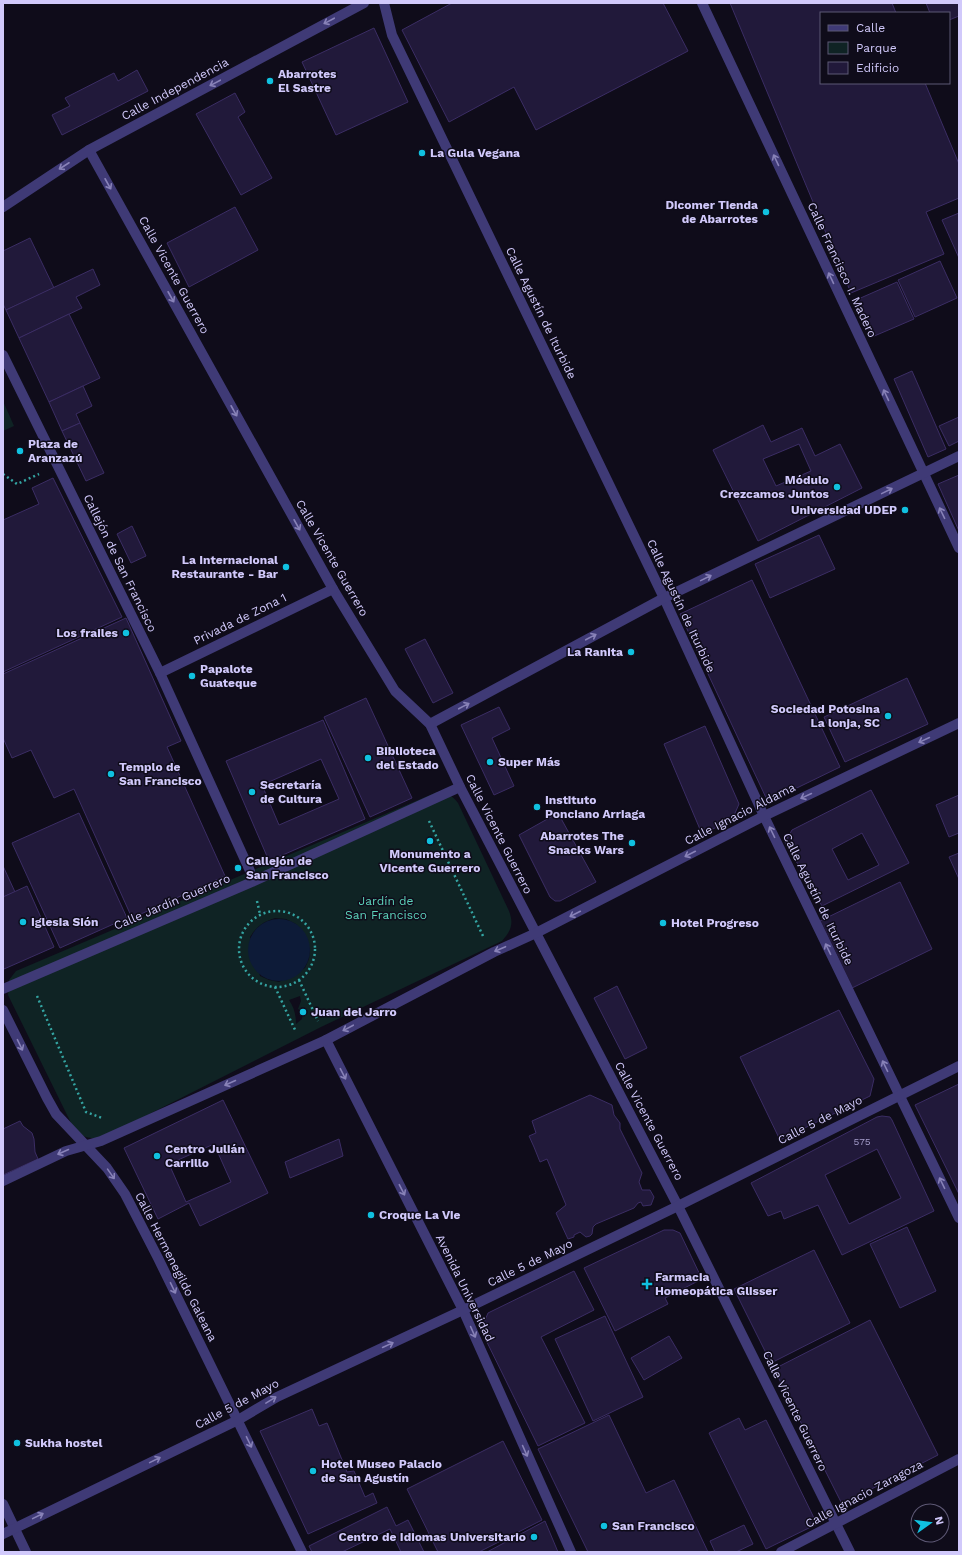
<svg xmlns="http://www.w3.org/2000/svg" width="962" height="1555" viewBox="0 0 962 1555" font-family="'Work Sans',sans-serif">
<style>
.green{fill:#0f2324;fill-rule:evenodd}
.water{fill:#0d1b38}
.building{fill:#21193a;stroke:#3b2d64;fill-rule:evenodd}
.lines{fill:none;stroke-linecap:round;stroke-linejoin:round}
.path{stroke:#34a4a2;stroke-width:2.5;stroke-dasharray:2 3;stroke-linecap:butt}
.minor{stroke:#3f3a76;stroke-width:10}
.oneway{stroke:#8882b8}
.poi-dot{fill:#10c1e0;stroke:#0f0c1a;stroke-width:1.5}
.labels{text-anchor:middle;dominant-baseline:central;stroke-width:3;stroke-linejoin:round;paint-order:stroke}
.number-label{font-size:10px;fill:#a59dcb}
.poi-label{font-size:12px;font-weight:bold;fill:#d1c9fb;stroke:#0f0c1a;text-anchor:start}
.street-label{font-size:12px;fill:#d1c9fb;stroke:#0f0c1a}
.park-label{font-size:12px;fill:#5cd4bc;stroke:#0f0c1a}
</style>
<rect width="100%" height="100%" fill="#0f0c1a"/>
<g class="green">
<path d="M 3,401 L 14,426 L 3,431 Z"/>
<path d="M 437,792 C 447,793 452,795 458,803 L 509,911 C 514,924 511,931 502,941 L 321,1027 L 100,1139 C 88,1138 80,1137 73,1127 L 8,995 L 9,980 L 16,971 ZM 275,918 L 286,919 L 296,924 L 310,949 L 309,959 L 305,968 L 279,982 L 269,980 L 260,976 L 250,937 C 257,926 263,922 275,918 ZM 300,996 L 301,1001 L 298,1009 L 303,1012 L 302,1019 L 296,1024 C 296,1015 294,1007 289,1000 Z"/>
</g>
<circle class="water" cx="279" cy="950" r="31"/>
<g class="building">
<path d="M 452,3 L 663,3 L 688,51 L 536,130 L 514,87 L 449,122 L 402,30 Z"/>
<path d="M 730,3 L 892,3 L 896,13 L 821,13 L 821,83 L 925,83 L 959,164 L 959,198 L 926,212 L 944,254 L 851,293 Z"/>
<path d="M 926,3 L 959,3 L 959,16 L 949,20 L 949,13 L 930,13 Z"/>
<path d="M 374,28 L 408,102 L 336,135 L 302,62 Z"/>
<path d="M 137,70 L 148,91 L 62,135 L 52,115 L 70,106 L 65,98 L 114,73 L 118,81 Z"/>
<path d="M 235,93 L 245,112 L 238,117 L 272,178 L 241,195 L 196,114 Z"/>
<path d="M 235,207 L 258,250 L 189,287 L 167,243 Z"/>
<path d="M 959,213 L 959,258 L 942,220 Z"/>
<path d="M 30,238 L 54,288 L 6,310 L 3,304 L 3,251 Z"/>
<path d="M 940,261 L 957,298 L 915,317 L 898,280 Z"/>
<path d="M 93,269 L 100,285 L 76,297 L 82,308 L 19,338 L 6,310 Z"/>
<path d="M 897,282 L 914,319 L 872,337 L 856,300 Z"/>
<path d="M 69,314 L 100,378 L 49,402 L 19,338 Z"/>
<path d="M 912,371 L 946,449 L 928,457 L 894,379 Z"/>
<path d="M 83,386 L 92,406 L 76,414 L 80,423 L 62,431 L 49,402 Z"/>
<path d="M 959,417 L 959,441 L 949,446 L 939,426 Z"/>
<path d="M 80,423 L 104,473 L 86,481 L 62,431 Z"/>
<path d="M 763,425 L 771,442 L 802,428 L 815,456 L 840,444 L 862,488 L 758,541 L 713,450 ZM 799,444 L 811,471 L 776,486 L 763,459 Z"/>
<path d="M 959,475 L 959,531 L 938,484 Z"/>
<path d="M 53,478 L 122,617 L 3,672 L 3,520 L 39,504 L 32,488 Z"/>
<path d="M 132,526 L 146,556 L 131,563 L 117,534 Z"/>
<path d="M 819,535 L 835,569 L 770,598 L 755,564 Z"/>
<path d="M 752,580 L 840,767 L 768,802 L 680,614 Z"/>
<path d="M 126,618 L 181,741 L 167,747 L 225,876 L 132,918 L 74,789 L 54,798 L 31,750 L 12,758 L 3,738 L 3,674 Z"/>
<path d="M 425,639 L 453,693 L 433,703 L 405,649 Z"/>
<path d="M 907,678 L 928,724 L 845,762 L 824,717 Z"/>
<path d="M 366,698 L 412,798 L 370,817 L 324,717 Z"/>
<path d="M 499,707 L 510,729 L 492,738 L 514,786 L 494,795 L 461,725 Z"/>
<path d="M 323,720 L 365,819 L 269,861 L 226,761 ZM 321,759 L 339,799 L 279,825 L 262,785 Z"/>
<path d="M 705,726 L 739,804 L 732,820 L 702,834 L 664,744 Z"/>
<path d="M 871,790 L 909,863 L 822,906 L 785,842 L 792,830 ZM 862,833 L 879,865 L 848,880 L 832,849 Z"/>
<path d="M 959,795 L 959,833 L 949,837 L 936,805 Z"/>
<path d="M 79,813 L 127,918 L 60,948 L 12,843 Z"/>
<path d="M 558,813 L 596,882 L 560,901 L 555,901 L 550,897 L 519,835 Z"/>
<path d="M 959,853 L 959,879 L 949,857 Z"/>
<path d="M 3,866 L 15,892 L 3,897 Z"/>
<path d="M 900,882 L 932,949 L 852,988 L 820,921 Z"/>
<path d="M 27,886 L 54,947 L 4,969 L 3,966 L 3,897 Z"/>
<path d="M 617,986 L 647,1048 L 625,1059 L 594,998 Z"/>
<path d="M 839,1010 L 874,1079 L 870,1096 L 780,1140 L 740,1057 Z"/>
<path d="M 959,1084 L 959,1194 L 915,1105 Z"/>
<path d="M 590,1095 L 612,1105 L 614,1115 L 620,1123 L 620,1129 L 642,1173 L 639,1182 L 642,1190 L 650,1190 L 654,1197 L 651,1205 L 643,1206 L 641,1202 L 638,1203 L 634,1208 L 596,1224 L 593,1227 L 592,1234 L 590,1236 L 586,1237 L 580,1232 L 574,1235 L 574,1237 L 568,1239 L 556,1213 L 566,1205 L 547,1159 L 540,1162 L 534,1147 L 529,1136 L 536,1133 L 532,1121 Z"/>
<path d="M 223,1100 L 268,1193 L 200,1226 L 189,1203 L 158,1219 L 124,1148 ZM 214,1144 L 231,1182 L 186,1202 L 169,1164 Z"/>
<path d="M 882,1116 L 890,1117 L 892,1120 L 934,1211 L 842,1255 L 818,1205 L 784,1219 L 781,1211 L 768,1216 L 751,1183 L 877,1117 ZM 877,1149 L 901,1198 L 849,1224 L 825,1175 Z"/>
<path d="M 20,1121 L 23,1126 L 32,1133 L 34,1139 L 35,1152 L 38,1159 L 3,1175 L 3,1129 Z"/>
<path d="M 339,1139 L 343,1156 L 290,1178 L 285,1162 Z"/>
<path d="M 907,1227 L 936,1291 L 900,1308 L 870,1244 Z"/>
<path d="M 664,1230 L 673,1230 L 680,1233 L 702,1279 L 665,1298 L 668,1304 L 615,1331 L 584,1268 Z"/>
<path d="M 814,1250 L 850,1323 L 771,1363 L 734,1289 Z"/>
<path d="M 574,1271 L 594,1310 L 541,1337 L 585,1423 L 538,1446 L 481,1330 L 488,1313 Z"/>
<path d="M 605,1316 L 643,1397 L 593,1421 L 555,1339 Z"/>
<path d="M 870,1320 L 938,1455 L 842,1504 L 774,1369 Z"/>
<path d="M 669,1336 L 682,1358 L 644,1380 L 631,1358 Z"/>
<path d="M 312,1409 L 319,1426 L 327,1423 L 347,1472 L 354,1471 L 365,1497 L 373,1493 L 377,1503 L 308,1534 L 260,1431 Z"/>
<path d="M 609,1415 L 646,1493 L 674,1480 L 708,1552 L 588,1552 L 538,1449 Z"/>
<path d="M 739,1418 L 745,1430 L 766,1420 L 817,1524 L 766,1549 L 709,1433 Z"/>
<path d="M 503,1441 L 542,1520 L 479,1552 L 438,1552 L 407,1489 Z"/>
<path d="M 387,1507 L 396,1526 L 408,1520 L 424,1552 L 401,1552 L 390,1529 L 342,1552 L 312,1552 L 309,1546 Z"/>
<path d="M 545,1521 L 558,1552 L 487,1552 Z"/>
<path d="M 744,1525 L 753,1544 L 736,1552 L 715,1552 L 710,1541 Z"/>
</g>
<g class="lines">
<g class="path">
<path d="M 3,474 L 17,484 L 39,474"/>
<path d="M 429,821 L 483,936"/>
<path d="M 257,901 L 260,914"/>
<circle cx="277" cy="949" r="38"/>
<path d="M 299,980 L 318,1021"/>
<path d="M 275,987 L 296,1032"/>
<path d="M 37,996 L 86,1112 L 102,1118"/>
</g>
<g class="minor">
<path d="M 384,3 L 392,35 L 664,598 L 764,816 L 959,1218"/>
<path d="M 702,3 L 959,548"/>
<path d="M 89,150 L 333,589 L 395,691 L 430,724 L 460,787 L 678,1206 L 850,1552"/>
<path d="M 3,207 L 89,150 L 364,3"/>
<path d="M 3,355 L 160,673 L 250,871"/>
<path d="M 160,673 L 333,589"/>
<path d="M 430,724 L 664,598 L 959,456"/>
<path d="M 3,989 L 252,882 L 460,787"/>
<path d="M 3,1010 L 47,1098 L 56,1114 L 107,1168 L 125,1194 L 158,1258 L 302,1552"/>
<path d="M 326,1040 L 463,1310 L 571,1552"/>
<path d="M 3,1181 L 66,1151 L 101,1141 L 326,1040 L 494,952 L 536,933 L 764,816 L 959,723"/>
<path d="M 3,1504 L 26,1552"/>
<path d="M 3,1534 L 238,1420 L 277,1397 L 463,1310 L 678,1206 L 959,1066"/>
<path d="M 781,1552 L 959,1459"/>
</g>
</g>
<defs><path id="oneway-shaft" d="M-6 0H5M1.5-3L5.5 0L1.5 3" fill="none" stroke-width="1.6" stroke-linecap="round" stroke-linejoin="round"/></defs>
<g class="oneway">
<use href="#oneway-shaft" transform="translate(329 21) rotate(152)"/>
<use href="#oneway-shaft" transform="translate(215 83) rotate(152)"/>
<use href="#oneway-shaft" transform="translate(776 160) rotate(-115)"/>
<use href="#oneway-shaft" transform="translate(64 166) rotate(147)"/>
<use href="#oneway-shaft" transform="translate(108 184) rotate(61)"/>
<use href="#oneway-shaft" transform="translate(831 278) rotate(-115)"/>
<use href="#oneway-shaft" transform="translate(171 297) rotate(61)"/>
<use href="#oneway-shaft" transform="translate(886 395) rotate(-115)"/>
<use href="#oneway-shaft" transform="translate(234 411) rotate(61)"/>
<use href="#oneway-shaft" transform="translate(887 491) rotate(-26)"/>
<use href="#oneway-shaft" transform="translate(942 513) rotate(-116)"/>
<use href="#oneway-shaft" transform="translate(297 525) rotate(61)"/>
<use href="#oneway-shaft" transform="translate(706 578) rotate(-26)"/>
<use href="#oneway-shaft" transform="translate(591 637) rotate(-28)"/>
<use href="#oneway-shaft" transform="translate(464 706) rotate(-28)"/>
<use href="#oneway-shaft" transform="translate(924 740) rotate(155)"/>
<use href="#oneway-shaft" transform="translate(806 796) rotate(155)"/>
<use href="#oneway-shaft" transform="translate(772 832) rotate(-116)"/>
<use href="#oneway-shaft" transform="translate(690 854) rotate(153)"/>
<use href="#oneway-shaft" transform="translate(575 914) rotate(153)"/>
<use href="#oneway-shaft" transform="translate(500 949) rotate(157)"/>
<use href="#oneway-shaft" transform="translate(828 949) rotate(-116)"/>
<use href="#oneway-shaft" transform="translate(348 1028) rotate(152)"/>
<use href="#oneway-shaft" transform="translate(20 1045) rotate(64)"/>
<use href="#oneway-shaft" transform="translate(885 1066) rotate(-116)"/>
<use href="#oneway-shaft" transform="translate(343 1074) rotate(63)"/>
<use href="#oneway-shaft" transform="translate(230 1083) rotate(156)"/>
<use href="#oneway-shaft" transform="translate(63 1152) rotate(156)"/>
<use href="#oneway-shaft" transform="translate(111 1174) rotate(55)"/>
<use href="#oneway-shaft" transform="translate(942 1183) rotate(-116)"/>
<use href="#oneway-shaft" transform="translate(402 1190) rotate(63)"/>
<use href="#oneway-shaft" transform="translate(173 1288) rotate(64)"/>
<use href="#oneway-shaft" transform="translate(473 1332) rotate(66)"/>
<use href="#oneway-shaft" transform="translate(388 1345) rotate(-25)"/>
<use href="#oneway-shaft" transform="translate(271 1400) rotate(-31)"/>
<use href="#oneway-shaft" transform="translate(249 1442) rotate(64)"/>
<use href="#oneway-shaft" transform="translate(525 1451) rotate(66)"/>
<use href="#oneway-shaft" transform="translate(155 1460) rotate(-26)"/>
<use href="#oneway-shaft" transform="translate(38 1516) rotate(-26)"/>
</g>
<g class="poi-dot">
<circle cx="270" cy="81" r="4"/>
<circle cx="422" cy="153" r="4"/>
<circle cx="766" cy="212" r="4"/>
<circle cx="20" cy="451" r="4"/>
<circle cx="837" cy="487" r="4"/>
<circle cx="905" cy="510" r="4"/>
<circle cx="286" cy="567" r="4"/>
<circle cx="126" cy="633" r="4"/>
<circle cx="631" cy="652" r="4"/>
<circle cx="192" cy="676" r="4"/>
<circle cx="888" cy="716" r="4"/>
<circle cx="368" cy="758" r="4"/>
<circle cx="490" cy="762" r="4"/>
<circle cx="111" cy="774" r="4"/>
<circle cx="252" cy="792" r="4"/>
<circle cx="537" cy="807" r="4"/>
<circle cx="430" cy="841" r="4"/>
<circle cx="632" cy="843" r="4"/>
<circle cx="238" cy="868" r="4"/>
<circle cx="23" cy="922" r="4"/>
<circle cx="663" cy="923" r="4"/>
<circle cx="303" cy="1012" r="4"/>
<circle cx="157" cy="1156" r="4"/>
<circle cx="371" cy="1215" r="4"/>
<path d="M645 1278h4v4h4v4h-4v4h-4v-4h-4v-4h4z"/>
<circle cx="17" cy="1443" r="4"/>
<circle cx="313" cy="1471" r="4"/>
<circle cx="604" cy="1526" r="4"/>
<circle cx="534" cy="1537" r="4"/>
</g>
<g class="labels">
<g class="number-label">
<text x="862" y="1141">575</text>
</g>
<g class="poi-label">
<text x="278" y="74">Abarrotes<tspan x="278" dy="14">El Sastre</tspan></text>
<text x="430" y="153">La Gula Vegana</text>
<text x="758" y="205" text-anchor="end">Dicomer Tienda<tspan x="758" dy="14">de Abarrotes</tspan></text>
<text x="28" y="444">Plaza de<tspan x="28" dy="14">Aranzazú</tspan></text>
<text x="829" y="480" text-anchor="end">Módulo<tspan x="829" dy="14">Crezcamos Juntos</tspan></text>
<text x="897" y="510" text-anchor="end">Universidad UDEP</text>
<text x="278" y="560" text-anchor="end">La Internacional<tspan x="278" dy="14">Restaurante - Bar</tspan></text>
<text x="118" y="633" text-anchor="end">Los frailes</text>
<text x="623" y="652" text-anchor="end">La Ranita</text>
<text x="200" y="669">Papalote<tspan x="200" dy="14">Guateque</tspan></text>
<text x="880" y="709" text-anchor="end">Sociedad Potosina<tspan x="880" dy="14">La lonja, SC</tspan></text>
<text x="376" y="751">Biblioteca<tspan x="376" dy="14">del Estado</tspan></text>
<text x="498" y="762">Super Más</text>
<text x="119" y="767">Templo de<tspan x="119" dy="14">San Francisco</tspan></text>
<text x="260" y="785">Secretaría<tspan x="260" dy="14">de Cultura</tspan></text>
<text x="545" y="800">Instituto<tspan x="545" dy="14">Ponciano Arriaga</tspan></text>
<text x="624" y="836" text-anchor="end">Abarrotes The<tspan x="624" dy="14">Snacks Wars</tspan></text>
<text x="430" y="854" text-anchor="middle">Monumento a<tspan x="430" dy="14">Vicente Guerrero</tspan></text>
<text x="246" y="861">Callejón de<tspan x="246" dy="14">San Francisco</tspan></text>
<text x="31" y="922">Iglesia Sión</text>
<text x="671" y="923">Hotel Progreso</text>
<text x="311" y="1012">Juan del Jarro</text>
<text x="165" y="1149">Centro Julián<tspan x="165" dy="14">Carrillo</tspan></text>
<text x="379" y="1215">Croque La Vie</text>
<text x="655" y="1277">Farmacia<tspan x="655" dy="14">Homeopática Glisser</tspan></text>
<text x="25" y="1443">Sukha hostel</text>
<text x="321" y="1464">Hotel Museo Palacio<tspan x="321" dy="14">de San Agustín</tspan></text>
<text x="612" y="1526">San Francisco</text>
<text x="526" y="1537" text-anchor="end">Centro de Idiomas Universitario</text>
</g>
<g class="street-label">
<text transform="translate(175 89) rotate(-28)">Calle Independencia</text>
<text transform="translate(842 270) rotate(65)">Calle Francisco I. Madero</text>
<text transform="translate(174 275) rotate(61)">Calle Vicente Guerrero</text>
<text transform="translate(541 313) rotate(64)">Calle Agustín de Iturbide</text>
<text transform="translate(332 558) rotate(60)">Calle Vicente Guerrero</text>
<text transform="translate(120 563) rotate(64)">Callejón de San Francisco</text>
<text transform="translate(681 606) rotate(65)">Calle Agustín de Iturbide</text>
<text transform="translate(240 619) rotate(-26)">Privada de Zona 1</text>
<text transform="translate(740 814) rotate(-27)">Calle Ignacio Aldama</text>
<text transform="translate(499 834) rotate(63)">Calle Vicente Guerrero</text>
<text transform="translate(818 899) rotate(64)">Calle Agustín de Iturbide</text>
<text transform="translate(172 902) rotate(-23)">Calle Jardín Guerrero</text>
<text transform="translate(820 1120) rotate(-27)">Calle 5 de Mayo</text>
<text transform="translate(649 1121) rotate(62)">Calle Vicente Guerrero</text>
<text transform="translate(530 1263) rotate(-26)">Calle 5 de Mayo</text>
<text transform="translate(176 1267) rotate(63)">Calle Hermenegildo Galeana</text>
<text transform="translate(465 1288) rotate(64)">Avenida Universidad</text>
<text transform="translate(237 1404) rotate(-28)">Calle 5 de Mayo</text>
<text transform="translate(795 1411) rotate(64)">Calle Vicente Guerrero</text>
<text transform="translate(864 1494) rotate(-28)">Calle Ignacio Zaragoza</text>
</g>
<g class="park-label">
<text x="386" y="901">Jardín de<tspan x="386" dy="14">San Francisco</tspan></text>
</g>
</g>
<rect width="962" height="1555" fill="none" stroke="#d1c9fb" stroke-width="8"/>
<rect x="820" y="12" width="130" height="72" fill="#0f0c1a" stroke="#5d5874"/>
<rect x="828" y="25" width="20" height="6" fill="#3f3a76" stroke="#5d5874"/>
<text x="856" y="32" font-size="12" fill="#d1c9fb">Calle</text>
<rect x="828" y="42" width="20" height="12" fill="#0f2324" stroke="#5d5874"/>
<text x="856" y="52" font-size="12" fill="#d1c9fb">Parque</text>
<rect x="828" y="62" width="20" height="12" fill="#21193a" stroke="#5d5874"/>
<text x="856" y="72" font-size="12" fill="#d1c9fb">Edificio</text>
<g transform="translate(930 1523) rotate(76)"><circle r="19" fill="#0f0c1a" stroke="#5d5874"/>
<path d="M0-3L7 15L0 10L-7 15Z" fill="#10c1e0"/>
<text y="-6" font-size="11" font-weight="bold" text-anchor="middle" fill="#d1c9fb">N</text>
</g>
</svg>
